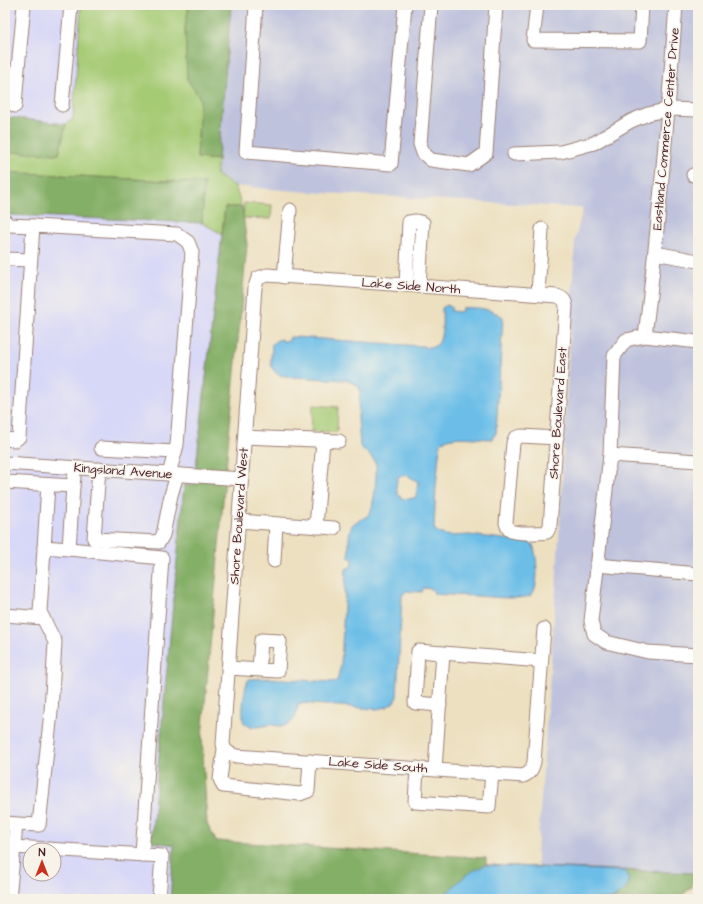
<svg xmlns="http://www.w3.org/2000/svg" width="703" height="904" viewBox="0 0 703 904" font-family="'Architects Daughter',sans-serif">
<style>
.built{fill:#d7d7f8;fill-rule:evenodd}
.industrial{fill:#bfc2dd}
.green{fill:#a6cb75;stroke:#787550}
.forest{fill:#84af66;stroke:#676748}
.water{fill:#6cbee8;stroke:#5b6e8a;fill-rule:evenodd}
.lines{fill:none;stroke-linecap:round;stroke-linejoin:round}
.minor-casing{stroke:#9c8076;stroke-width:15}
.minor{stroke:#fff;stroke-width:13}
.labels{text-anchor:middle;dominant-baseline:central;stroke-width:3;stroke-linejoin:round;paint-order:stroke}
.street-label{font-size:13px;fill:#4a1f2b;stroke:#f7f3e8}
</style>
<rect width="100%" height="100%" fill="#f7f3e8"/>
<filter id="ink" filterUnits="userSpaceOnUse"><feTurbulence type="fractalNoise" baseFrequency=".025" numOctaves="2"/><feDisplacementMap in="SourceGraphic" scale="8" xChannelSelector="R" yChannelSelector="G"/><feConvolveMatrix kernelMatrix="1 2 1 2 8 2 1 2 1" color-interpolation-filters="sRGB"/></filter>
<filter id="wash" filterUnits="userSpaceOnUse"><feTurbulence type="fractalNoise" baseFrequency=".012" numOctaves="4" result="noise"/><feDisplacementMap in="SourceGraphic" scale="16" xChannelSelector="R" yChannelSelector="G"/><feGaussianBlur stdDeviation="0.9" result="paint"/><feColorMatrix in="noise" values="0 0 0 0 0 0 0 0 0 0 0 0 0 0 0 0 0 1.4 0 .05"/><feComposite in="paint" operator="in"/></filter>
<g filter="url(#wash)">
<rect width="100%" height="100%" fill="#ede0c0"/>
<g class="built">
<path d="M 5,5 L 81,5 L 73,119 L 66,124 L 6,117 Z"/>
<path d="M 5,212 L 7,215 L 202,223 L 222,234 L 194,485 L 184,485 L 151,842 L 174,845 L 170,899 L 5,899 ZM 30,850 L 54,850 L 54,874 L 30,874 Z"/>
</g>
<path class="industrial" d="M 231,5 L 698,5 L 698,870 L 694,873 L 537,867 L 537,853 L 556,590 L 575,240 L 583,208 L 308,192 L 235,186 L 216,175 Z"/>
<g class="green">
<path d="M 81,5 L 189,5 L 185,28 L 187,79 L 200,98 L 197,158 L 218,160 L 216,175 L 235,186 L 242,207 L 225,207 L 222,234 L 202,223 L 204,183 L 5,172 L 5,152 L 59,154 L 66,124 L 73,119 Z"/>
<path d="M 244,203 L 272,205 L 271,219 L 243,218 Z"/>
<path d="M 313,405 L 338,407 L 337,432 L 311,431 Z"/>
</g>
<g class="forest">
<path d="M 189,5 L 231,5 L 218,160 L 197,158 L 200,98 L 187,79 L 185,28 Z"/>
<path d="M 5,87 L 6,117 L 66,124 L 59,154 L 5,152 Z"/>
<path d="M 5,172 L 204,183 L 202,223 L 7,215 L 5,212 Z"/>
<path d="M 225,207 L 242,207 L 247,245 L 226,467 L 202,737 L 207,824 L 216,841 L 486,858 L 486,865 L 694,873 L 691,888 L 677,899 L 170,899 L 174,845 L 151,842 L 184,485 L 194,485 Z"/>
</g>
<g class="water">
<path d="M 447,305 L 451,307 L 451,311 L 461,312 L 462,308 C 477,307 490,308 503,317 L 496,433 L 492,439 C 478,439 449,433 440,444 L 436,487 L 434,528 L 436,531 L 441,534 L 451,536 L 469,535 L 529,542 L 533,545 C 537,555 540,588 531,595 C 523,601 485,596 474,596 C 460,595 447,595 434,594 L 433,589 L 423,588 L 422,592 L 406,591 L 402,596 L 397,697 L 394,702 L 387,707 L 377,709 L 301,703 L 298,704 C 297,715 294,725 281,726 C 276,726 273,724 268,725 C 258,727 253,729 244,723 C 241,717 244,684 249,679 L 269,678 L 331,682 L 337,681 L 341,665 L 346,569 L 351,567 L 353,558 L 349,558 C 349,550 348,534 351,527 C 355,520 364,520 369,514 C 374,509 377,473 376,465 C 374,457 365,452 360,446 L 358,418 L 360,389 L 357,385 L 346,380 L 291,377 L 279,375 L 275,372 L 271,365 L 271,358 L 272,344 L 277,340 L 282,339 L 282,341 L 289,341 L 290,337 L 294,337 L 420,346 L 424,346 L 425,348 C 428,346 433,348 437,345 C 444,338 442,317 442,308 ZM 407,475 L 418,482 L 416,497 C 399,504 393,492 398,477 Z"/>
<path d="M 485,865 L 625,871 L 629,881 L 626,889 L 612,899 L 440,899 L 467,874 Z"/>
</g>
</g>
<g filter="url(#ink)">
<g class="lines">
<defs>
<g id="minor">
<path d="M 256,5 L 246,152 L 391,164 L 405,5"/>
<path d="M 431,5 L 420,144 L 423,153 L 431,160 L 469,165 L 486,153 L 496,5"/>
<path d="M 537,5 L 533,40 L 640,41 L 642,5"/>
<path d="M 676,5 C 668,116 659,226 645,336 L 698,342"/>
<path d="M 5,78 L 17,79 L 24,5"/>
<path d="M 62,105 L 71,5"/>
<path d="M 15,106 L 17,79"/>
<path d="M 514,154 L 561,152 L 594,143 L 631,121 L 648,114 L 669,109 L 698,110"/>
<path d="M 693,175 L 698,176"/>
<path d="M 5,221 L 9,225 L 33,226 L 19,437 L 15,440 L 5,439"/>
<path d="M 33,226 L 177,234 L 188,242 L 192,252 L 177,445 L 169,474"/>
<path d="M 655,253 L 698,261"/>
<path d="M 5,259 L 30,260"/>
<path d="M 284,277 L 290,210"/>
<path d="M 406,285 L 409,222 L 416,221 L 423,223 L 419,286"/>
<path d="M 538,294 L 542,229"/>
<path d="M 645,336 L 626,340 L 614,356 L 610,455 L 698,461"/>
<path d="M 245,437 L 339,441"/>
<path d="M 101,448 L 175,452"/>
<path d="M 610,455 L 591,621 L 594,634 L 606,642 L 648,652 L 698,655"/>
<path d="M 5,463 L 242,479"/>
<path d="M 99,469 L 94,539 L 159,542 L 163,535 L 171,495 L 177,475"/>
<path d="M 5,482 L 73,486 L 74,477"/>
<path d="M 73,486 L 69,549 L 162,558 L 142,855"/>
<path d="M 239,521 L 334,528"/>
<path d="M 316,527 L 323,440"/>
<path d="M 44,547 L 69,549"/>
<path d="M 274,561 L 276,524"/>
<path d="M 597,565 L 698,574"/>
<path d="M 5,615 L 43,618"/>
<path d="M 544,629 L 534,762 C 532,770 530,773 523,776 L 236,756 C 229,753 225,752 223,744 L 255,287 L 258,278 L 267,275 L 557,296 C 563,298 565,300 566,306 L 550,526 L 547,532 C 541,533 517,534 511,531 C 508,530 507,527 506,523 L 513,443 L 515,438 L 521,436 L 557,438"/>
<path d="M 228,668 L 278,671 L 280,641 L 261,640 L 259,670"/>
<path d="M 440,705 L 415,703 L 418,651 L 541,661"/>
<path d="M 224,749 L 220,779 L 223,786 L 300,794 L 308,791 L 310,761"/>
<path d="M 417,768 L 415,802 L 489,807 L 492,773"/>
<path d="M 435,769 L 443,653"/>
<path d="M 5,823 L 16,824 L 14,847 L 162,856 L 159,899"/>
<path d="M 16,824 L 39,825 L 51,712 L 55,642 L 40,612 L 48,485"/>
<path d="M 9,899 L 14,847"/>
</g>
</defs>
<use href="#minor" class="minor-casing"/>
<use href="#minor" class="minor"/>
</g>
</g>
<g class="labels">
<g class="street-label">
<text transform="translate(666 129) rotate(-85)">Eastland Commerce Center Drive</text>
<text transform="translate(411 286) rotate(4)">Lake Side North</text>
<text transform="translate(558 413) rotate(-86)">Shore Boulevard East</text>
<text transform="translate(123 471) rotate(4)">Kingsland Avenue</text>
<text transform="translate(239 516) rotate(-86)">Shore Boulevard West</text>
<text transform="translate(378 765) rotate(4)">Lake Side South</text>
</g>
</g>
<rect width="703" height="904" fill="none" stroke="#f7f3e8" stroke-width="20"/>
<g transform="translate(42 862)"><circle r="19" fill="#f7f3e8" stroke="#b29e9c"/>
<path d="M0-3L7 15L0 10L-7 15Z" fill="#c8321e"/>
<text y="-6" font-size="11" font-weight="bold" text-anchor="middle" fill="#4a1f2b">N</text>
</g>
</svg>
